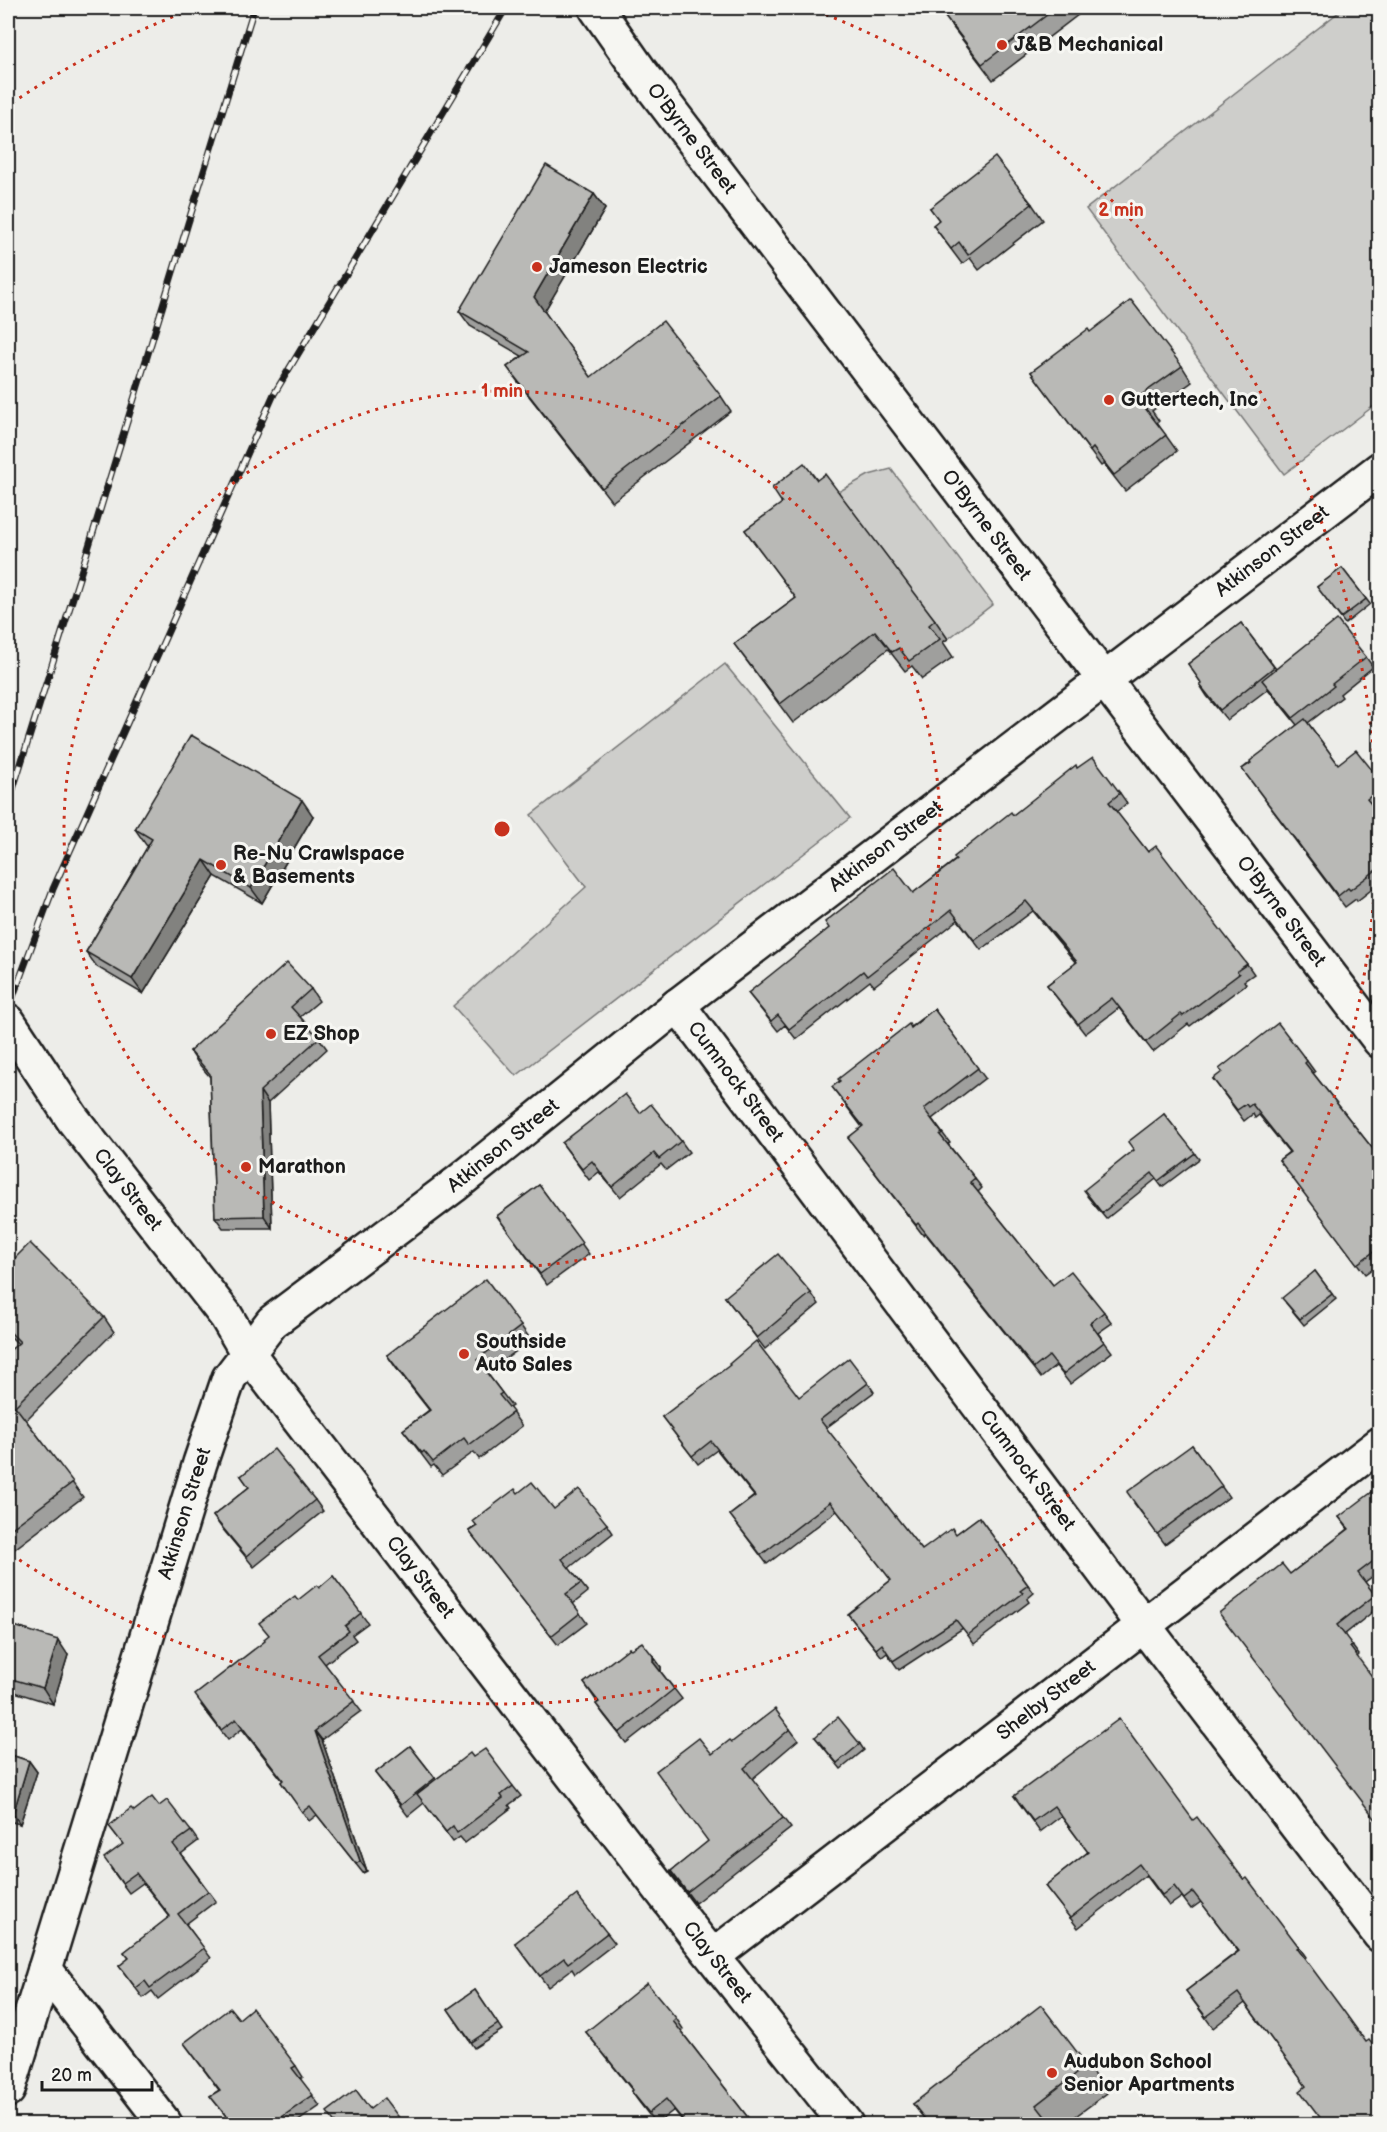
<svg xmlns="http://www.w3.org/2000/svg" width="1387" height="2132" viewBox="0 0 1387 2132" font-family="'Balsamiq Sans',sans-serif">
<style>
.green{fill:#cececb;stroke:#757574;stroke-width:1.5}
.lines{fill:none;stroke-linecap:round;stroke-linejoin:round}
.minor-casing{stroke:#1c1c1c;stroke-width:38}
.minor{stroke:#f6f6f2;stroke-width:33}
.rail-casing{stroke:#1c1c1c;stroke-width:7}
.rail{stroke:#f6f6f2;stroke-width:4.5;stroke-dasharray:14;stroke-linecap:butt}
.wall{fill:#9f9f9d;stroke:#1c1c1c;stroke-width:1.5}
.shaded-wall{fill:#82827f;stroke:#1c1c1c;stroke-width:1.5}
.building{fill:#b9b9b6;stroke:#1c1c1c;stroke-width:1.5}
.ring{fill:none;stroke:#c8321e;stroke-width:3;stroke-dasharray:3 6}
.poi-dot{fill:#c8321e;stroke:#f6f6f2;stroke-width:2}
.labels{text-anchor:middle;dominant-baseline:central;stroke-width:6;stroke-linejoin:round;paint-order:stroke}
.poi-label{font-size:20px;font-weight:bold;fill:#1c1c1c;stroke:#f6f6f2;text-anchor:start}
.street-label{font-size:20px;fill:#1c1c1c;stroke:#f6f6f2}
.centre{fill:#c8321e;stroke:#f6f6f2;stroke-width:3}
.ring-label{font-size:18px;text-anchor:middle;font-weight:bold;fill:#c8321e;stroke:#f6f6f2;stroke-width:6;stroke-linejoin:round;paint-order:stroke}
</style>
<rect width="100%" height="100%" fill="#edede9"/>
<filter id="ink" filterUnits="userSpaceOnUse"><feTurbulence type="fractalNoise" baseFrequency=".0167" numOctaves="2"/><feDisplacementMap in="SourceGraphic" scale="12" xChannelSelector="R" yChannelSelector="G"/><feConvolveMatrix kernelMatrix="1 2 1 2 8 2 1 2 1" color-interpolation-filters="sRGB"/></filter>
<g filter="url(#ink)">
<g class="green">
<path d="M 1344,8 L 1376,8 L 1379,12 L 1379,402 L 1284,474 L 1086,209 Z"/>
<path d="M 891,469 L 993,604 L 948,639 L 838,492 L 869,475 Z"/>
<path d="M 725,664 L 850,818 L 516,1076 L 453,1006 L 586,887 L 531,815 Z"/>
</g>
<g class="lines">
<defs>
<g id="minor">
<path id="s1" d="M 596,8 L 640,71 L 1380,1041"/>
<path id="s2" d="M 678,1005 L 1160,1647 L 1380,1935"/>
<path id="s3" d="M 8,1021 L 72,1118 L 226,1316 L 247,1352 L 697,1937 L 846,2124"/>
<path id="s4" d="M 713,1956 L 1380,1444"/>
<path d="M 45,1969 L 165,2124"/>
<path id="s5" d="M 8,2090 L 200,1463 L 229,1378 L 272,1322 L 456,1184 L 678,1005 L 1380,469"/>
</g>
</defs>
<use href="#minor" class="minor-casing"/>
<use href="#minor" class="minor"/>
<defs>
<g id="rail">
<path d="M 8,805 L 81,572 L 254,8"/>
<path d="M 8,1010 L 53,889 L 274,394 L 506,8"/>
</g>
</defs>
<use href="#rail" class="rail-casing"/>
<use href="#rail" class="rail"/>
</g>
<g class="wall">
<path d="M 938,8 L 1087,8 L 993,80 Z"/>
<path d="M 594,194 L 605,209 L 544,311 L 591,377 L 721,396 L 731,411 L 612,502 L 518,382 L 507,367 L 522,356 L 470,326 L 459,311 Z"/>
<path d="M 1032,204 L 1043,220 L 979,270 L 970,258 L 962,264 L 933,225 L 939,220 L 930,208 Z"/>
<path d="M 1090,332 L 1182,366 L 1192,382 L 1152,411 L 1159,421 L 1157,423 L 1177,451 L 1125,491 L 1104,464 L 1101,466 L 1031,372 Z"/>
<path d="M 817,480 L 935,620 L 948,639 L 943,642 L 953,657 L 922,679 L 912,666 L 905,671 L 888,649 L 793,723 L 734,644 L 796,598 L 745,530 Z"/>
<path d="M 1342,568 L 1370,604 L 1345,624 L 1317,587 Z"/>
<path d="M 1241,623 L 1276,669 L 1366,657 L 1373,667 L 1340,694 L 1342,697 L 1308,723 L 1338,764 L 1380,780 L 1380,806 L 1375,809 L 1380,815 L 1380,883 L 1357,901 L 1356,899 L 1345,907 L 1242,769 L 1297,725 L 1268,689 L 1227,720 L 1207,696 L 1200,685 L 1202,684 L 1188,664 Z"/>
<path d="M 1077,768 L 1120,793 L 1127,803 L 1116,812 L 1148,852 L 1247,964 L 1254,974 L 1244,981 L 1246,984 L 1190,1026 L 1188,1024 L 1153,1052 L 1119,1008 L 1085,1034 L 1047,985 L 1076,963 L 1033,911 L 981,950 L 958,920 L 874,986 L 870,981 L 796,1039 L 785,1025 L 778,1031 L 748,993 L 913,893 L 1013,815 Z"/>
<path d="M 313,816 L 262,903 L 215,876 L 143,994 L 97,967 L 86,952 L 148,846 L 146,845 L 135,829 Z"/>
<path d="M 311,989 L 319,1001 L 300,1017 L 319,1038 L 327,1049 L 268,1103 L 272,1228 L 223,1228 L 215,1217 L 210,1077 L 198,1063 L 190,1051 Z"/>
<path d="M 934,1009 L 985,1078 L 932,1119 L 950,1143 L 948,1144 L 982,1188 L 978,1192 L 1053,1285 L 1104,1312 L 1112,1323 L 1098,1333 L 1112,1352 L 1070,1384 L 1056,1366 L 1041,1378 L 925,1233 L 923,1235 L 848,1138 L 862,1127 L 832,1087 Z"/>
<path d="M 1307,1061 L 1315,1072 L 1313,1073 L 1380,1158 L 1380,1263 L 1365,1274 L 1279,1160 L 1289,1152 L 1259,1115 L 1255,1118 L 1253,1114 L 1244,1121 L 1213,1079 Z"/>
<path d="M 640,1113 L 681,1141 L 689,1152 L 666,1170 L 661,1164 L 620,1197 L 599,1172 L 589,1180 L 562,1143 Z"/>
<path d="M 1164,1114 L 1199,1159 L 1162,1187 L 1156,1179 L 1106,1219 L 1087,1196 L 1134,1150 Z"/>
<path d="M 539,1185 L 589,1254 L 547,1285 L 497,1216 Z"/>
<path d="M 8,1265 L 104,1317 L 114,1332 L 26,1420 L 83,1497 L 8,1554 L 8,1352 L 18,1344 L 8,1334 Z"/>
<path d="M 1315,1271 L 1336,1299 L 1304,1325 L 1286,1303 Z"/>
<path d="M 811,1293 L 819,1304 L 765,1349 L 725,1297 Z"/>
<path d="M 521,1326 L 531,1340 L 487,1373 L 512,1406 L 509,1408 L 522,1426 L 479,1459 L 474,1452 L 442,1475 L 434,1465 L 431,1467 L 403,1430 L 429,1410 L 396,1368 L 387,1355 Z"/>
<path d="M 868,1383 L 874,1392 L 826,1428 L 922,1550 L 956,1534 L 979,1517 L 1034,1593 L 1027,1599 L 1029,1602 L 974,1644 L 963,1628 L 899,1670 L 887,1653 L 882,1657 L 848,1614 L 891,1580 L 837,1511 L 767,1564 L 730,1515 L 754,1496 L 717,1450 L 698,1464 L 662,1417 L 799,1397 Z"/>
<path d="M 1192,1445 L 1229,1497 L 1165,1544 L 1134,1503 Z"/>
<path d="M 241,1476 L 315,1500 L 323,1511 L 254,1567 L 221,1527 L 213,1516 L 249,1487 Z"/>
<path d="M 518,1493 L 554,1509 L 607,1524 L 613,1533 L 569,1568 L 588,1592 L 573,1604 L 587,1623 L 558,1645 L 469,1531 Z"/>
<path d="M 1380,1497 L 1380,1571 L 1365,1582 L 1380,1601 L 1380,1606 L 1344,1635 L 1359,1655 L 1357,1657 L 1290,1574 L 1348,1529 L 1339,1517 Z"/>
<path d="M 333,1576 L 368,1623 L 352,1635 L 356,1640 L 325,1664 L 361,1711 L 322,1740 L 367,1871 L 363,1873 L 317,1815 L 309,1821 L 281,1782 L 283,1781 L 242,1729 L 228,1740 L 201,1705 L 265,1641 L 298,1600 L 319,1588 Z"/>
<path d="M 8,1624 L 68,1655 L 53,1704 L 8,1690 Z"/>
<path d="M 631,1649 L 653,1656 L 661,1667 L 661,1672 L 682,1699 L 626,1743 L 604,1715 L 596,1704 L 598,1703 L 584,1683 Z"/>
<path d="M 790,1729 L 798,1740 L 752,1779 L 791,1828 L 695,1903 L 671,1871 L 708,1842 L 712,1754 L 732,1742 Z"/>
<path d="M 815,1737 L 860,1744 L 864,1750 L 841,1769 Z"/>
<path d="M 410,1746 L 436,1779 L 473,1757 L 513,1786 L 521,1796 L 509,1805 L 511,1808 L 465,1843 L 460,1837 L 453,1842 L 424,1803 L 408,1816 L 375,1773 Z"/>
<path d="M 8,1754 L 29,1761 L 37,1772 L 20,1824 L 8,1821 Z"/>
<path d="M 1014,1796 L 1193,1820 L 1244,1880 L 1299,1947 L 1306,1957 L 1305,1958 L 1306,2086 L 1245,2003 L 1213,2028 L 1186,1991 L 1238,1951 L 1201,1902 L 1191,1909 L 1182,1897 L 1169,1906 L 1146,1875 L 1078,1928 L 1045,1886 L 1088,1852 L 1061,1816 L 1040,1832 Z"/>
<path d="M 159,1806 L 191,1831 L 198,1841 L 181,1854 L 216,1901 L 186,1924 L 211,1958 L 158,1999 L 152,1991 L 143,1998 L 119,1966 L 129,1958 L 124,1952 L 170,1917 L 143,1883 L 129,1893 L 111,1869 L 123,1844 L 109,1826 L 134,1811 Z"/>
<path d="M 607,1933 L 615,1943 L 575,1974 L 572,1969 L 548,1987 L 515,1943 Z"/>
<path d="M 475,1990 L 502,2030 L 474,2048 L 448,2009 Z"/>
<path d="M 676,2018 L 683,2029 L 681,2031 L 753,2124 L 685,2124 L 674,2110 L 656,2124 L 639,2102 L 631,2091 L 632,2090 L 586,2032 Z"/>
<path d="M 239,2019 L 296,2066 L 303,2077 L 300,2079 L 320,2106 L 294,2124 L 232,2124 L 210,2096 L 219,2090 L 184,2043 Z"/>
<path d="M 1087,2065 L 1107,2093 L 1065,2124 L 928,2124 L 913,2104 Z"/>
</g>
<g class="shaded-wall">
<path d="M 594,194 L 605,209 L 544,312 L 534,297 Z"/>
<path d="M 302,800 L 313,816 L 262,903 L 251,888 Z"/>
<path d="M 204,860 L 215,876 L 143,994 L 132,979 Z"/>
<path d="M 260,1091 L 268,1103 L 272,1228 L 264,1216 Z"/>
<path d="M 58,1640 L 68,1655 L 53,1704 L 43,1688 Z"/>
<path d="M 653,1656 L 661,1667 L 661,1673 L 653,1662 Z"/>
<path d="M 315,1731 L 322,1740 L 367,1871 L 360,1861 Z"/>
<path d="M 29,1761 L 37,1772 L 20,1824 L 13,1814 Z"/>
</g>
<g class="building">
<path d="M 939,8 L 1056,8 L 982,64 Z"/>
<path d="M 995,157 L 1032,204 L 968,255 L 959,242 L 951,249 L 933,225 L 939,220 L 930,208 Z"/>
<path d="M 546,165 L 594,194 L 534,297 L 591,377 L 663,321 L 721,396 L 602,488 L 507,367 L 529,352 L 459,311 Z"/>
<path d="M 1131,300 L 1182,366 L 1140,396 L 1148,406 L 1145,408 L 1166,435 L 1114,475 L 1093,448 L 1090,451 L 1031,372 L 1088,329 L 1090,332 Z"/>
<path d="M 804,463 L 817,480 L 825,474 L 935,620 L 929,625 L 940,639 L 909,661 L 899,648 L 892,652 L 875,631 L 780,704 L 734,644 L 796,598 L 745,530 L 782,503 L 772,488 Z"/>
<path d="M 1342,568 L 1366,599 L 1341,618 L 1317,587 Z"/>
<path d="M 1337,620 L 1366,657 L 1332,684 L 1334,686 L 1293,718 L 1262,680 Z"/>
<path d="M 1241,623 L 1274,667 L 1220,710 L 1200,685 L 1202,684 L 1188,664 Z"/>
<path d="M 1305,719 L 1338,764 L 1356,750 L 1380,780 L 1380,789 L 1367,799 L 1380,815 L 1380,867 L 1350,890 L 1348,888 L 1338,896 L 1242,769 L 1251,763 L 1250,761 Z"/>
<path d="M 191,735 L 302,800 L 251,888 L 204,860 L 132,979 L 86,952 L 152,839 L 135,829 Z"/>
<path d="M 1093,757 L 1120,793 L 1109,802 L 1148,852 L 1156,846 L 1247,964 L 1237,971 L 1239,974 L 1183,1016 L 1181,1014 L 1146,1042 L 1112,998 L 1078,1024 L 1047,985 L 1077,962 L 1026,901 L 974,940 L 951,910 L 867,976 L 863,971 L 789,1029 L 778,1015 L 771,1021 L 748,993 L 829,928 L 825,922 L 894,868 L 913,893 L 956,860 L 954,857 L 1011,812 L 1013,815 L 1076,765 L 1077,768 Z"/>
<path d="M 287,963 L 311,989 L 291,1007 L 319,1038 L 260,1091 L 264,1216 L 215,1217 L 210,1074 L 190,1051 Z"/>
<path d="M 934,1009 L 978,1068 L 924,1109 L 942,1133 L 940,1135 L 975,1178 L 970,1182 L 1053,1285 L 1071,1271 L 1104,1312 L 1090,1323 L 1104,1342 L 1063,1374 L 1049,1356 L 1034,1368 L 918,1223 L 916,1225 L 848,1138 L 863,1126 L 832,1087 L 840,1081 L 838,1079 L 909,1024 L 911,1028 Z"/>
<path d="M 1278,1023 L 1307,1061 L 1305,1063 L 1380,1158 L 1380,1247 L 1357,1264 L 1279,1160 L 1290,1152 L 1252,1104 L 1248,1107 L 1246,1104 L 1237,1110 L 1213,1079 L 1222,1072 L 1219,1069 Z"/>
<path d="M 625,1094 L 640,1113 L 651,1104 L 681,1141 L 659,1159 L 654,1153 L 612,1187 L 592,1161 L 582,1169 L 562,1143 Z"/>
<path d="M 1164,1114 L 1195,1153 L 1158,1181 L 1152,1173 L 1102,1213 L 1084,1190 L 1134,1150 L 1128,1142 Z"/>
<path d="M 539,1185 L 582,1243 L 540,1274 L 497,1216 Z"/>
<path d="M 30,1243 L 104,1317 L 15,1406 L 73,1482 L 8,1531 L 8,1352 L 20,1342 L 8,1330 L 8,1265 Z"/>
<path d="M 778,1254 L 811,1293 L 757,1338 L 725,1297 Z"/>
<path d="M 1315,1271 L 1332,1294 L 1300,1319 L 1282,1298 Z"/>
<path d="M 486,1279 L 521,1326 L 477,1360 L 502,1393 L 499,1395 L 513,1412 L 469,1445 L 464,1438 L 433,1462 L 424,1451 L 422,1453 L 403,1430 L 430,1410 L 387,1355 Z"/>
<path d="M 756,1341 L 799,1397 L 849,1358 L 868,1383 L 820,1420 L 922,1550 L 952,1528 L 956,1534 L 979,1517 L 1028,1585 L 1020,1591 L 1023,1593 L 968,1635 L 956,1620 L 893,1661 L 882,1644 L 876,1649 L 848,1614 L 891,1580 L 830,1502 L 761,1555 L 730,1515 L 755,1496 L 711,1441 L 692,1456 L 662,1417 L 730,1365 L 729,1364 Z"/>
<path d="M 1192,1445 L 1222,1486 L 1157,1534 L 1127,1492 Z"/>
<path d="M 274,1449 L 315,1500 L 246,1556 L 213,1516 L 249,1487 L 241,1476 Z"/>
<path d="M 532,1482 L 554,1509 L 579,1489 L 607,1524 L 562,1559 L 581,1583 L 566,1594 L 580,1613 L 551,1636 L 469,1531 L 477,1526 L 473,1521 L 515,1489 L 518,1493 Z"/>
<path d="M 1372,1492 L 1378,1499 L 1380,1497 L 1380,1556 L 1358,1573 L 1375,1595 L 1337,1625 L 1353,1646 L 1350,1647 L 1380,1687 L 1380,1825 L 1219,1613 L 1282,1564 L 1290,1574 L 1349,1529 L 1339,1517 Z"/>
<path d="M 333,1576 L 361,1613 L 345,1626 L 349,1631 L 318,1655 L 354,1701 L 315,1731 L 360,1861 L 356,1864 L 310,1806 L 302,1812 L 281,1782 L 283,1780 L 236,1719 L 221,1730 L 195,1695 L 265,1641 L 264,1639 L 269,1635 L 259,1623 L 295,1596 L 298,1600 L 317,1585 L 319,1588 Z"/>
<path d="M 8,1624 L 58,1640 L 43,1688 L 8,1678 Z"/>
<path d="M 642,1642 L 653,1656 L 653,1662 L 674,1689 L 619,1733 L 596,1704 L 599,1702 L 584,1683 L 629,1648 L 631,1649 Z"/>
<path d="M 775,1709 L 790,1729 L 744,1768 L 783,1818 L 687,1892 L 671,1871 L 708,1841 L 656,1771 L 699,1738 L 712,1754 L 730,1740 L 732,1742 Z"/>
<path d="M 838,1717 L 860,1744 L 837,1763 L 815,1737 Z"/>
<path d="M 1119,1719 L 1193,1820 L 1197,1817 L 1244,1880 L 1247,1878 L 1299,1947 L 1297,1948 L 1340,2006 L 1366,2042 L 1369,2040 L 1380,2054 L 1380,2124 L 1325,2124 L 1300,2091 L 1306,2086 L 1238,1993 L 1206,2017 L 1186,1991 L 1239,1951 L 1193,1892 L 1184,1899 L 1174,1886 L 1162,1895 L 1139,1864 L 1070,1918 L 1045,1886 L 1088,1852 L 1054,1806 L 1033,1821 L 1014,1796 Z"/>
<path d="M 410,1746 L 435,1778 L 401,1805 L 375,1773 Z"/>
<path d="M 485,1749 L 513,1786 L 501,1795 L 503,1798 L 457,1833 L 453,1826 L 446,1832 L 417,1794 L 470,1753 L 473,1757 Z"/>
<path d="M 8,1754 L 29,1761 L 13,1814 L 8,1812 Z"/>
<path d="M 152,1797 L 159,1806 L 167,1800 L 191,1831 L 173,1844 L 208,1891 L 178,1914 L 204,1948 L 150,1988 L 145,1981 L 136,1988 L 119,1966 L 129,1958 L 124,1952 L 170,1916 L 136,1873 L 122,1883 L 104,1858 L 123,1844 L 109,1826 L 131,1808 L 134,1811 Z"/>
<path d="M 577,1895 L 607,1933 L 568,1963 L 564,1958 L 540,1976 L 515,1943 Z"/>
<path d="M 647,1983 L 676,2018 L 673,2021 L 753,2124 L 686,2124 L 666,2099 L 649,2113 L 631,2091 L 633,2090 L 586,2032 Z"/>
<path d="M 475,1990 L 498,2024 L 471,2042 L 448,2009 Z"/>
<path d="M 1041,2005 L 1087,2065 L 1036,2105 L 1051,2124 L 929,2124 L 913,2104 Z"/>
<path d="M 230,2008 L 239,2019 L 252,2008 L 296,2066 L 292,2068 L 313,2095 L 272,2124 L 233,2124 L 210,2096 L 220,2090 L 184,2043 Z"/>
<path d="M 356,2090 L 370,2109 L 384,2098 L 404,2124 L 336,2124 L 327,2112 Z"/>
</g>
</g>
<g class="ring">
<circle cx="502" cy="829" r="438"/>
<path d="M12 103A876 876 0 0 1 195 8M809 8A876 876 0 1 1 12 1555"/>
</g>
<g class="poi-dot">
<circle cx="1002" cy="45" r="6"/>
<circle cx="537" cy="267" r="6"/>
<circle cx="1109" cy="400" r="6"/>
<circle cx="221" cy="865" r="6"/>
<circle cx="271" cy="1034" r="6"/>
<circle cx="246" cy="1167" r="6"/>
<circle cx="464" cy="1354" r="6"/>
<circle cx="1052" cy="2073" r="6"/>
</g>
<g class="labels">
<g class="poi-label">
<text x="1014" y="45">J&amp;B Mechanical</text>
<text x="549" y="267">Jameson Electric</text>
<text x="1121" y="400">Guttertech, Inc</text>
<text x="233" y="854">Re-Nu Crawlspace<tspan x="233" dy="23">&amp; Basements</tspan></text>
<text x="283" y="1034">EZ Shop</text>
<text x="258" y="1167">Marathon</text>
<text x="476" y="1342">Southside<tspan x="476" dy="23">Auto Sales</tspan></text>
<text x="1064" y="2062">Audubon School<tspan x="1064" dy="23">Senior Apartments</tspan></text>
</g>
<g class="street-label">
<text stroke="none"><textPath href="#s1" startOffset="162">O'Byrne Street</textPath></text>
<text stroke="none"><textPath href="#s1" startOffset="648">O'Byrne Street</textPath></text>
<text stroke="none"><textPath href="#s5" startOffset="2079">Atkinson Street</textPath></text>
<text stroke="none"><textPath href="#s5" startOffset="1593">Atkinson Street</textPath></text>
<text stroke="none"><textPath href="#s1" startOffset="1134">O'Byrne Street</textPath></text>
<text stroke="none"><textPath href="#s2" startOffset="96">Cumnock Street</textPath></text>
<text stroke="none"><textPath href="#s5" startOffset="1107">Atkinson Street</textPath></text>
<text stroke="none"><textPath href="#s3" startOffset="207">Clay Street</textPath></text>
<text stroke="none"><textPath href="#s2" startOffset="582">Cumnock Street</textPath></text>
<text stroke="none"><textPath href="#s5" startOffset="603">Atkinson Street</textPath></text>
<text stroke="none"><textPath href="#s3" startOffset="693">Clay Street</textPath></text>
<text stroke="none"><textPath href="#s4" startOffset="420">Shelby Street</textPath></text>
<text stroke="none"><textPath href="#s3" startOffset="1179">Clay Street</textPath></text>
</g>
</g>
<circle cx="502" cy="829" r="9" class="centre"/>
<g class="ring-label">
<text x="1121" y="216">2 min</text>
<text x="502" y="397">1 min</text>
</g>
<rect width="1387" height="2132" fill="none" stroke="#f6f6f2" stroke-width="30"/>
<rect x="15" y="15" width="1357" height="2102" fill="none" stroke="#1c1c1c" stroke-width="2" filter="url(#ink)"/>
<path d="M42 2081v9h110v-9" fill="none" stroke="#1c1c1c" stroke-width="3"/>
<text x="51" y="2081" font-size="18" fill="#1c1c1c" stroke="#f6f6f2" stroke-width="4.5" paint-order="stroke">20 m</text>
</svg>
